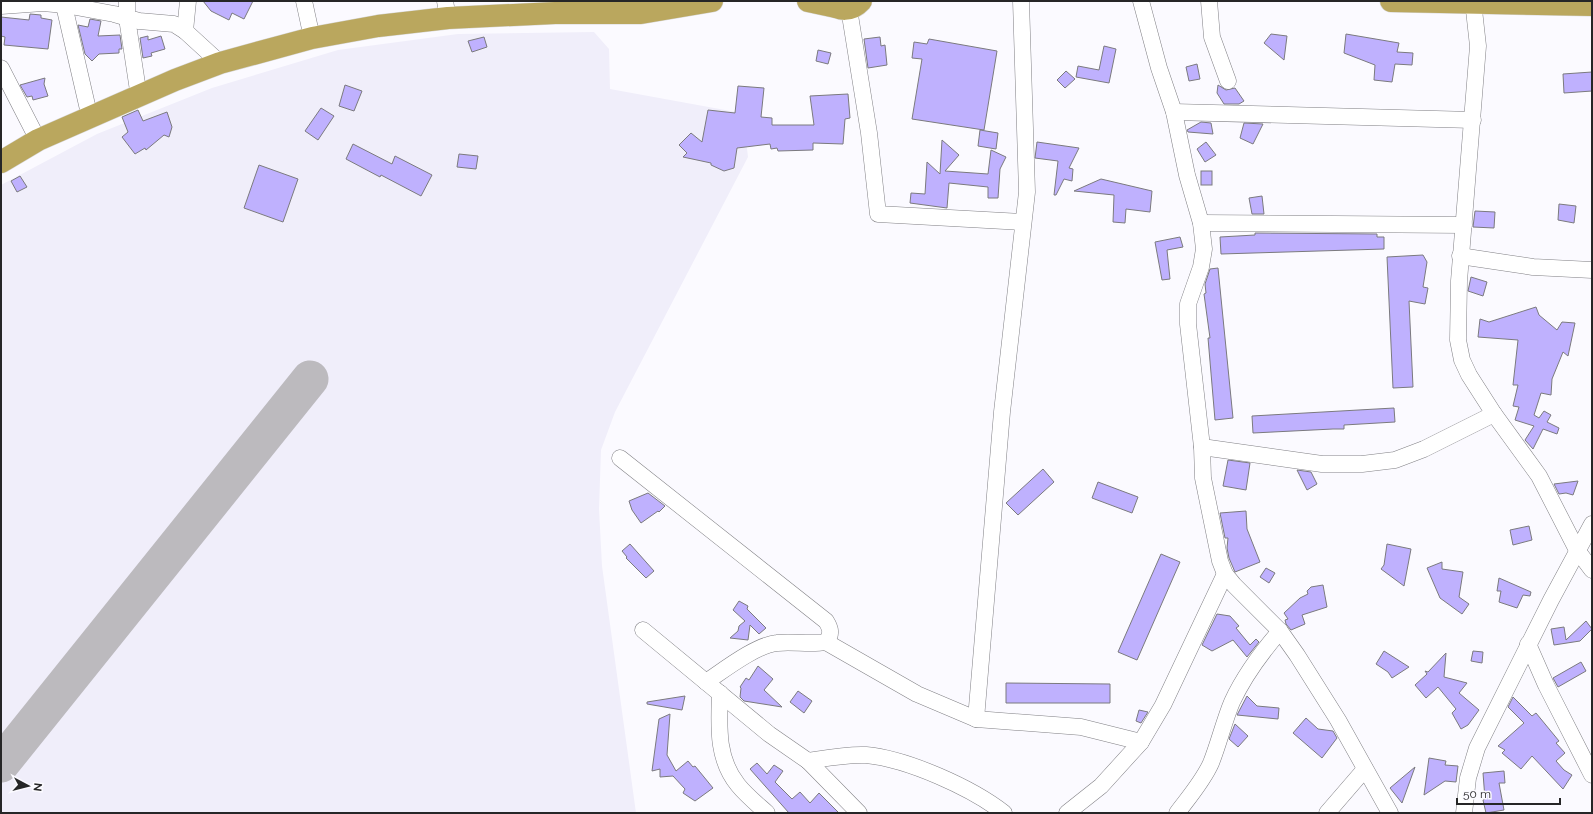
<svg xmlns="http://www.w3.org/2000/svg" width="1593" height="814" viewBox="0 0 1593 814" font-family="Raleway,sans-serif">
<style>
.built{fill:#f0eefa}
.lines{fill:none;stroke-linecap:round;stroke-linejoin:round}
.taxiway{stroke:#bcbabe;stroke-width:37}
.building{fill:#bfb1fe;stroke:#7b7a7e}
.minor-casing{stroke:#818085;stroke-width:17}
.trunk-casing{stroke:#d8d8d8;stroke-width:23}
.minor{stroke:#fff;stroke-width:16}
.trunk{stroke:#baa75e;stroke-width:22}
</style>
<rect width="100%" height="100%" fill="#fbfaff"/>
<path class="built" d="M 594,32 L 609,49 L 610,89 L 736,112 L 744,123 L 748,157 L 615,412 L 601,450 L 599,509 L 602,566 L 636,813 L 1,813 L 1,185 L 97,134 L 212,88 L 338,50 L 458,34 Z"/>
<g class="lines">
<path class="taxiway" d="M 1,764 L 310,379"/>
</g>
<g class="building">
<path d="M 203,1 L 253,1 L 244,19 L 232,13 L 229,20 L 211,11 Z"/>
<path d="M 30,14 L 41,15 L 41,18 L 52,20 L 48,49 L 4,45 L 5,37 L 1,36 L 1,17 L 29,20 Z"/>
<path d="M 90,19 L 101,21 L 98,36 L 120,35 L 122,49 L 119,49 L 119,53 L 99,54 L 92,61 L 85,54 L 78,25 L 88,27 Z"/>
<path d="M 1271,34 L 1287,36 L 1284,60 L 1264,43 Z"/>
<path d="M 1346,34 L 1399,43 L 1397,52 L 1413,53 L 1412,65 L 1395,64 L 1392,82 L 1374,80 L 1375,65 L 1344,53 Z"/>
<path d="M 148,36 L 148,40 L 161,36 L 165,49 L 151,53 L 152,56 L 143,58 L 140,38 Z"/>
<path d="M 484,37 L 487,47 L 472,52 L 468,41 Z"/>
<path d="M 880,37 L 881,46 L 885,45 L 887,65 L 868,68 L 864,39 Z"/>
<path d="M 929,39 L 997,51 L 984,130 L 912,119 L 922,59 L 912,58 L 914,42 L 927,44 Z"/>
<path d="M 1104,46 L 1116,49 L 1109,83 L 1076,77 L 1078,66 L 1099,70 Z"/>
<path d="M 818,50 L 831,53 L 828,64 L 816,61 Z"/>
<path d="M 1197,64 L 1200,79 L 1189,81 L 1186,67 Z"/>
<path d="M 1066,71 L 1075,79 L 1065,88 L 1057,80 Z"/>
<path d="M 1592,72 L 1592,91 L 1564,93 L 1563,74 Z"/>
<path d="M 45,78 L 44,84 L 48,96 L 33,100 L 32,96 L 27,97 L 20,85 Z"/>
<path d="M 345,85 L 362,91 L 354,111 L 339,106 Z"/>
<path d="M 1218,85 L 1226,90 L 1235,88 L 1244,101 L 1239,104 L 1224,104 L 1217,93 Z"/>
<path d="M 738,86 L 764,88 L 761,117 L 772,118 L 772,125 L 814,125 L 810,96 L 848,94 L 850,118 L 845,119 L 843,144 L 813,143 L 813,150 L 778,151 L 777,148 L 771,149 L 770,144 L 737,148 L 734,168 L 724,171 L 711,165 L 711,163 L 683,157 L 687,153 L 679,145 L 691,133 L 702,142 L 708,110 L 735,113 Z"/>
<path d="M 321,108 L 334,116 L 318,140 L 305,131 Z"/>
<path d="M 138,110 L 143,121 L 167,112 L 172,127 L 169,137 L 164,135 L 146,150 L 145,148 L 135,154 L 122,137 L 128,132 L 122,117 Z"/>
<path d="M 1201,122 L 1211,123 L 1213,134 L 1188,132 L 1187,130 Z"/>
<path d="M 1244,123 L 1263,124 L 1253,144 L 1240,138 Z"/>
<path d="M 980,130 L 998,133 L 996,149 L 978,146 Z"/>
<path d="M 942,140 L 959,155 L 945,171 L 988,174 L 991,150 L 1006,157 L 1000,169 L 998,198 L 988,198 L 988,187 L 949,183 L 947,208 L 910,203 L 911,193 L 925,194 L 927,162 L 940,174 Z"/>
<path d="M 1037,142 L 1079,148 L 1069,168 L 1073,169 L 1072,181 L 1064,179 L 1056,195 L 1054,195 L 1058,161 L 1035,158 Z"/>
<path d="M 1206,142 L 1216,155 L 1205,162 L 1197,149 Z"/>
<path d="M 353,144 L 392,164 L 395,156 L 432,175 L 421,196 L 381,175 L 380,177 L 346,159 Z"/>
<path d="M 459,154 L 478,156 L 476,169 L 457,167 Z"/>
<path d="M 259,165 L 298,179 L 283,222 L 244,208 Z"/>
<rect x="1201" y="171" width="11" height="14"/>
<path d="M 20,176 L 27,187 L 17,192 L 11,181 Z"/>
<path d="M 1101,179 L 1152,191 L 1150,212 L 1126,209 L 1125,223 L 1113,222 L 1114,195 L 1074,191 Z"/>
<path d="M 1262,196 L 1264,214 L 1252,214 L 1249,198 Z"/>
<path d="M 1559,204 L 1576,206 L 1574,223 L 1558,220 Z"/>
<path d="M 1475,211 L 1495,212 L 1494,228 L 1473,227 Z"/>
<path d="M 1255,233 L 1377,234 L 1377,237 L 1384,237 L 1384,249 L 1221,254 L 1220,237 L 1255,235 Z"/>
<path d="M 1180,237 L 1183,247 L 1167,250 L 1170,279 L 1162,280 L 1155,242 Z"/>
<path d="M 1423,255 L 1427,262 L 1423,287 L 1428,288 L 1425,304 L 1409,301 L 1413,387 L 1393,388 L 1387,257 Z"/>
<path d="M 1218,268 L 1233,418 L 1215,420 L 1208,338 L 1210,338 L 1204,294 L 1206,293 L 1205,284 L 1210,269 Z"/>
<path d="M 1471,277 L 1487,282 L 1483,296 L 1468,291 Z"/>
<path d="M 1536,307 L 1539,315 L 1557,330 L 1562,322 L 1575,323 L 1568,356 L 1563,352 L 1552,379 L 1551,395 L 1541,393 L 1534,415 L 1539,418 L 1544,411 L 1551,415 L 1547,422 L 1559,428 L 1557,434 L 1543,429 L 1533,449 L 1525,440 L 1534,426 L 1515,420 L 1519,407 L 1513,406 L 1518,385 L 1513,385 L 1518,340 L 1478,337 L 1480,319 L 1489,322 Z"/>
<path d="M 1394,408 L 1395,422 L 1344,425 L 1344,429 L 1333,429 L 1253,433 L 1252,416 Z"/>
<path d="M 1228,460 L 1250,463 L 1246,490 L 1223,486 Z"/>
<path d="M 1043,469 L 1054,482 L 1018,515 L 1006,503 Z"/>
<path d="M 1297,470 L 1311,472 L 1317,484 L 1307,490 Z"/>
<path d="M 1578,481 L 1573,495 L 1566,493 L 1559,494 L 1554,484 Z"/>
<path d="M 1098,482 L 1138,497 L 1132,513 L 1092,498 Z"/>
<path d="M 648,493 L 665,506 L 659,512 L 658,511 L 641,523 L 632,510 L 629,501 Z"/>
<path d="M 1246,511 L 1247,529 L 1260,562 L 1235,572 L 1229,558 L 1227,548 L 1228,538 L 1225,538 L 1220,513 Z"/>
<path d="M 1529,526 L 1532,540 L 1513,545 L 1510,530 Z"/>
<path d="M 630,544 L 654,571 L 646,578 L 626,558 L 627,557 L 622,551 Z"/>
<path d="M 1387,544 L 1411,549 L 1404,586 L 1381,569 L 1384,565 Z"/>
<path d="M 1161,554 L 1180,562 L 1137,660 L 1118,652 Z"/>
<path d="M 1442,562 L 1442,569 L 1463,572 L 1459,597 L 1469,604 L 1462,614 L 1440,598 L 1427,568 Z"/>
<path d="M 1266,568 L 1275,573 L 1269,583 L 1260,577 Z"/>
<path d="M 1499,578 L 1531,592 L 1530,596 L 1523,595 L 1517,608 L 1499,602 L 1501,591 L 1497,591 Z"/>
<path d="M 1323,585 L 1327,607 L 1302,615 L 1305,624 L 1291,630 L 1286,624 L 1285,620 L 1288,619 L 1284,613 L 1300,598 L 1308,594 L 1307,591 L 1311,587 Z"/>
<path d="M 739,601 L 748,606 L 747,609 L 766,628 L 759,634 L 750,625 L 748,640 L 730,638 L 738,631 L 739,626 L 745,621 L 733,610 Z"/>
<path d="M 1217,614 L 1230,616 L 1239,626 L 1236,628 L 1250,645 L 1256,639 L 1259,642 L 1247,657 L 1233,640 L 1212,651 L 1202,645 Z"/>
<path d="M 1586,621 L 1592,629 L 1580,641 L 1554,645 L 1551,629 L 1564,627 L 1566,640 Z"/>
<path d="M 1384,651 L 1409,667 L 1392,678 L 1388,672 L 1376,664 Z"/>
<path d="M 1473,651 L 1483,652 L 1482,663 L 1471,661 Z"/>
<path d="M 1446,653 L 1444,677 L 1467,683 L 1459,693 L 1479,710 L 1468,725 L 1461,729 L 1452,713 L 1456,709 L 1438,687 L 1426,698 L 1415,685 L 1427,674 L 1425,671 L 1428,672 Z"/>
<path d="M 1581,662 L 1586,671 L 1558,687 L 1553,678 Z"/>
<path d="M 758,666 L 773,679 L 764,690 L 782,707 L 744,701 L 740,697 L 741,688 L 740,687 L 746,678 L 749,680 Z"/>
<path d="M 1006,683 L 1110,684 L 1110,703 L 1006,703 Z"/>
<path d="M 798,691 L 812,701 L 804,713 L 790,702 Z"/>
<path d="M 685,696 L 682,710 L 647,704 L 647,702 Z"/>
<path d="M 1247,696 L 1257,706 L 1279,708 L 1278,719 L 1237,715 Z"/>
<path d="M 1513,697 L 1532,716 L 1536,713 L 1559,741 L 1556,743 L 1565,753 L 1556,761 L 1564,770 L 1572,775 L 1563,789 L 1532,756 L 1521,769 L 1502,753 L 1505,750 L 1498,746 L 1524,723 L 1508,707 Z"/>
<path d="M 1139,710 L 1148,712 L 1141,723 L 1136,721 Z"/>
<path d="M 670,714 L 667,755 L 676,771 L 688,761 L 693,767 L 695,766 L 713,788 L 695,801 L 683,793 L 685,789 L 673,776 L 660,777 L 660,769 L 652,771 L 659,719 Z"/>
<path d="M 1306,718 L 1318,729 L 1333,731 L 1337,738 L 1322,758 L 1293,733 Z"/>
<path d="M 1235,724 L 1248,736 L 1238,747 L 1229,739 Z"/>
<path d="M 1429,758 L 1446,761 L 1445,765 L 1458,766 L 1456,782 L 1445,781 L 1424,795 Z"/>
<path d="M 757,763 L 767,774 L 774,765 L 783,771 L 775,782 L 792,799 L 800,792 L 810,803 L 819,793 L 839,813 L 789,813 L 750,769 Z"/>
<path d="M 1415,767 L 1402,803 L 1390,788 Z"/>
<path d="M 1504,771 L 1505,783 L 1499,783 L 1504,810 L 1486,813 L 1483,800 L 1485,799 L 1483,773 Z"/>
</g>
<g class="lines">
<defs>
<g id="minor">
<path d="M 63,1 L 90,118"/>
<path d="M 127,1 L 127,18 L 139,97"/>
<path d="M 304,1 L 312,38"/>
<path d="M 445,1 L 448,18"/>
<path d="M 1141,1 L 1159,68 L 1174,112 L 1187,175 L 1201,223 L 1204,249 L 1201,267 L 1188,304 L 1188,324 L 1202,447 L 1203,478 L 1220,561 L 1225,574 L 1234,585 L 1280,631 L 1297,655 L 1338,720 L 1390,813"/>
<path d="M 1209,1 L 1212,37 L 1228,81"/>
<path d="M 1473,1 L 1478,46 L 1459,281 L 1458,340 L 1462,360 L 1469,375 L 1494,414 L 1539,476 L 1577,550 L 1592,570"/>
<path d="M 1,6 L 43,3 L 65,5 L 114,14 L 139,21 L 174,24 L 185,31 L 220,63"/>
<path d="M 849,9 L 869,133 L 878,214 L 1023,222"/>
<path d="M 185,31 L 188,1"/>
<path d="M 1,68 L 38,140"/>
<path d="M 1174,112 L 1473,120"/>
<path d="M 1201,223 L 1464,225"/>
<path d="M 1460,256 L 1533,267 L 1592,270"/>
<path d="M 1202,447 L 1322,464 L 1362,464 L 1395,460 L 1424,449 L 1494,414"/>
<path d="M 620,458 L 826,621 C 831,629 832,634 826,642 C 810,645 793,641 777,643 C 756,645 724,670 706,682"/>
<path d="M 643,630 L 769,734 L 808,761 C 827,758 847,754 866,755 C 908,759 972,788 1004,813"/>
<path d="M 826,642 L 917,694 L 976,719 L 1081,727 L 1141,742"/>
<path d="M 1528,644 L 1546,685 L 1592,775"/>
<path d="M 720,693 C 719,725 716,758 738,785 C 746,795 757,804 767,813"/>
<path d="M 976,719 L 1002,412 L 1027,192 L 1021,1"/>
<path d="M 808,761 L 859,813"/>
<path d="M 1067,813 L 1101,786 L 1141,742 L 1163,705 L 1225,574"/>
<path d="M 1177,813 C 1189,797 1203,781 1211,763 C 1219,743 1224,721 1232,702 C 1244,676 1261,653 1280,631"/>
<path d="M 1327,813 L 1365,769"/>
<path d="M 1464,813 L 1468,778 L 1477,748 L 1551,600 L 1592,524"/>
</g>
<g id="trunk">
<path d="M 808,1 L 836,7"/>
<path d="M 830,1 C 838,12 852,11 861,1"/>
<path d="M 1391,1 L 1592,5"/>
<path d="M 1,162 L 38,140 L 175,80 L 220,63 L 312,38 L 378,26 L 448,18 L 555,13 L 641,13 L 712,1"/>
</g>
</defs>
<use href="#minor" class="minor-casing"/>
<use href="#trunk" class="trunk-casing"/>
<use href="#minor" class="minor"/>
<use href="#trunk" class="trunk"/>
</g>
<rect width="1593" height="814" fill="none" stroke="#262627" stroke-width="4"/>
<g transform="translate(28 786) rotate(97)" stroke="#fbfaff" stroke-width="3" paint-order="stroke">
<path d="M0-3L7 15L0 10L-7 15Z" fill="#262627"/>
<text y="-6" font-size="11" font-weight="bold" text-anchor="middle" fill="#262627">N</text>
</g>
<path d="M1457 798v6h103v-6" fill="none" stroke="#262627" stroke-width="2"/>
<text x="1463" y="798" font-size="12" fill="#262627" stroke="#fbfaff" stroke-width="3" paint-order="stroke">50 m</text>
</svg>
